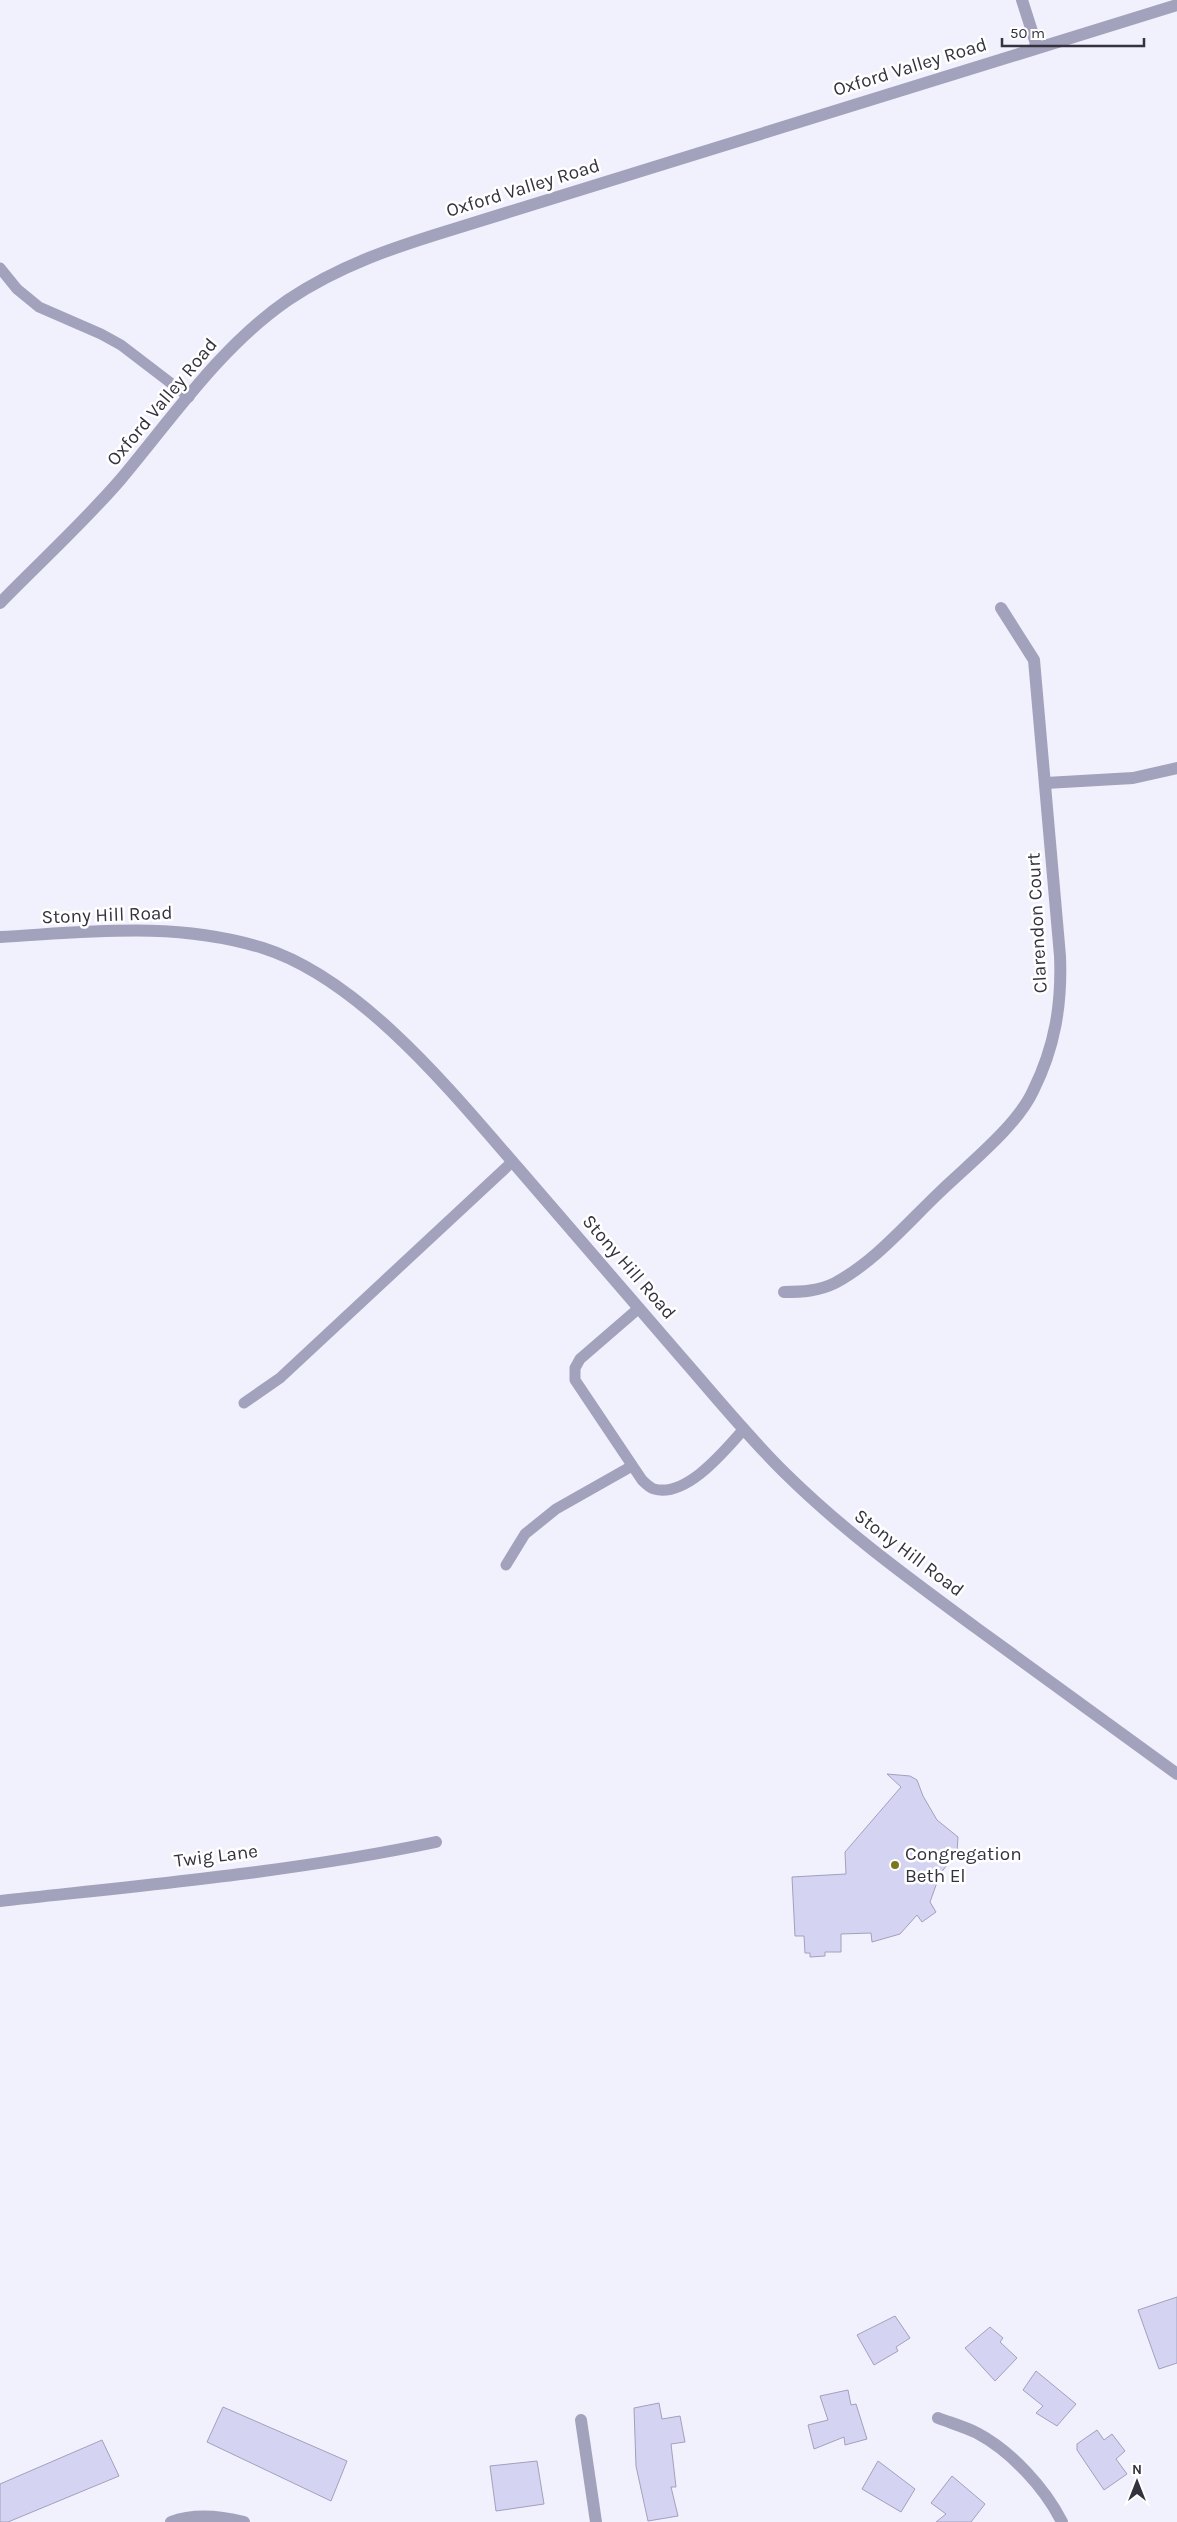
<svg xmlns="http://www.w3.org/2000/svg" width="1177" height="2522" viewBox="0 0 1177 2522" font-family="Karla,sans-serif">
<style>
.building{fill:#d4d3f2;stroke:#a2a0be}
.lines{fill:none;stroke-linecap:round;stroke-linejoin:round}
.service{stroke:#a3a2bd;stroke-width:11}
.minor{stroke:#a3a2bd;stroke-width:12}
.tertiary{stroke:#a3a2bd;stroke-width:12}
.poi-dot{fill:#7a771d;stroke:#fff;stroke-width:2}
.labels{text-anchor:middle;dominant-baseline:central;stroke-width:5;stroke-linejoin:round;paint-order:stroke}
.street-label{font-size:19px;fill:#33323e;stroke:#fff}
.poi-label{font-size:19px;fill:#33323e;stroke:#fff;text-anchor:start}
</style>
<rect width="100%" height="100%" fill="#f1f0fd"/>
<g class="building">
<path d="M 887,1774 L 910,1776 L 917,1780 L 923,1796 L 937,1820 L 958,1837 L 957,1852 L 940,1874 L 930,1902 L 936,1912 L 922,1922 L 917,1915 L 900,1934 L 872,1942 L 871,1933 L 841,1934 L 841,1952 L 825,1952 L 825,1956 L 810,1957 L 810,1953 L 805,1953 L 804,1936 L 795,1936 L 792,1877 L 846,1874 L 845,1852 L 901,1787 Z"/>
<path d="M 1177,2297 L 1177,2363 L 1159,2369 L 1138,2310 Z"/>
<path d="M 895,2316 L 910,2338 L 896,2347 L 898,2351 L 874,2365 L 857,2335 Z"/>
<path d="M 990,2327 L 1003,2338 L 1000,2342 L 1017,2358 L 995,2381 L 965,2348 Z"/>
<path d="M 1036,2371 L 1076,2404 L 1057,2426 L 1036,2413 L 1043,2406 L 1023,2390 Z"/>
<path d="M 848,2390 L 851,2405 L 856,2404 L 867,2439 L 845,2445 L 844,2437 L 814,2449 L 808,2425 L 828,2420 L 820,2396 Z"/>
<path d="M 659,2403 L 662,2419 L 680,2416 L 685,2442 L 671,2444 L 676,2487 L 671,2487 L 678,2516 L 648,2521 L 636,2466 L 634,2408 Z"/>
<path d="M 223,2407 L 347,2461 L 331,2501 L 207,2442 Z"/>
<path d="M 1097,2430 L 1104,2440 L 1112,2434 L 1125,2451 L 1116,2459 L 1127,2474 L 1104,2490 L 1077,2450 L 1077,2444 Z"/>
<path d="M 102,2440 L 119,2476 L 8,2522 L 0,2522 L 0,2484 Z"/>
<path d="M 537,2461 L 544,2504 L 496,2511 L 490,2466 Z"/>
<path d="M 878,2461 L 915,2489 L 901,2512 L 862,2489 Z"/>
<path d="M 952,2476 L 985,2504 L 971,2522 L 936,2522 L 946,2514 L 931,2503 Z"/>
</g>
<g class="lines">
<g class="service">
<path d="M 0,268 L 17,289 L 39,307 L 101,334 L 121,345 L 189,397"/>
<path d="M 639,1308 L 580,1359 L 575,1368 L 575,1380 L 642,1480 C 645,1483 650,1488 654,1489 C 687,1498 725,1450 744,1429"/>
<path d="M 244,1403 L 280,1378 L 512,1162"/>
<path d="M 506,1565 L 525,1534 L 556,1509 L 632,1466"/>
</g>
<g class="minor">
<path d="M 1022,0 L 1037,47"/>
<path d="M 1046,783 L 1133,778 L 1177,768"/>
<path d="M 784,1292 C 802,1292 819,1291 835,1283 C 876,1261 908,1222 941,1191 C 969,1164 1017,1126 1033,1091 C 1055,1047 1062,1004 1060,956 L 1034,660 L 1001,608"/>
<path d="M 0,1901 C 145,1885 294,1872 436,1842"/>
<path d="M 938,2418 C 951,2423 965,2427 977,2433 C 1011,2451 1045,2488 1062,2522"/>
<path d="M 581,2420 L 596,2522"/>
<path d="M 171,2522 C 195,2513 220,2516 244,2522"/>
</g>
<g class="tertiary">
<path d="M 0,603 C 40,562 84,522 121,479 C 173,417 221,346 288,300 C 340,265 395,247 454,229 L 1177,5"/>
<path d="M 0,937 C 90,932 175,921 263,948 C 361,979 452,1092 518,1168 C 572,1231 627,1294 681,1357 C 716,1397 749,1438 787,1475 C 845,1532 910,1579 975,1627 C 1043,1676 1110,1725 1177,1774"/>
</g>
</g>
<circle class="poi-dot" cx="895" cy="1865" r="5"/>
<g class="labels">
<g class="street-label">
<text transform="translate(910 67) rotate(-17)">Oxford Valley Road</text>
<text transform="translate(523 188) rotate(-17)">Oxford Valley Road</text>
<text transform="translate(162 402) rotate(-50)">Oxford Valley Road</text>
<text transform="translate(107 915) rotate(-2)">Stony Hill Road</text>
<text transform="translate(1037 923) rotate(-93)">Clarendon Court</text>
<text transform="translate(629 1267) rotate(49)">Stony Hill Road</text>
<text transform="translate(909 1553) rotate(37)">Stony Hill Road</text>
<text transform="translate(216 1856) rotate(-7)">Twig Lane</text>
</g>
<g class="poi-label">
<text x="905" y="1854">Congregation<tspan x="905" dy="22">Beth El</tspan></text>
</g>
</g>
<g transform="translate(1137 2482)" stroke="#ffffff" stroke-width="4" paint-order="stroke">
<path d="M0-4L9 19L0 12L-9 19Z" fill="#33323e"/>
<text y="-8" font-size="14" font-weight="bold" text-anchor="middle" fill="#33323e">N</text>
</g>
<path d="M1002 38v8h142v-8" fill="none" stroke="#33323e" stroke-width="2.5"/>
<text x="1010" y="38" font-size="15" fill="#33323e" stroke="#ffffff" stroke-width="4" paint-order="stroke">50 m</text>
</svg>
